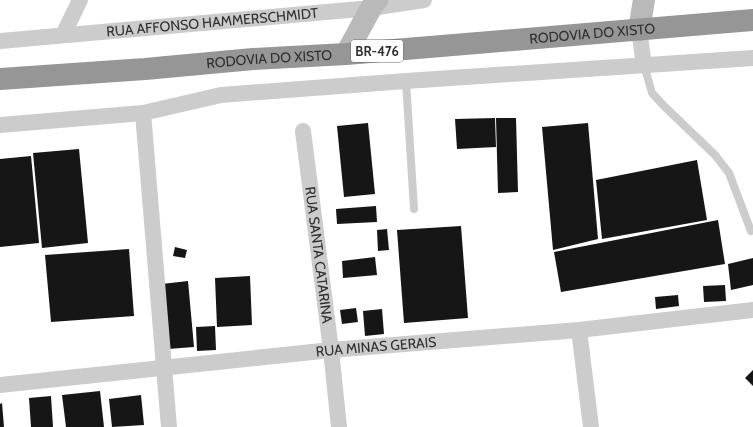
<svg xmlns="http://www.w3.org/2000/svg" width="753" height="427" viewBox="0 0 753 427" font-family="Cabin,sans-serif">
<style>
.building{fill:#161616}
.lines{fill:none;stroke-linecap:round;stroke-linejoin:round}
.lane{stroke:#ccc;stroke-width:8}
.street{stroke:#ccc;stroke-width:16}
.secondary{stroke:#b9b9b9;stroke-width:22}
.highway{stroke:#969696;stroke-width:22}
.labels{text-anchor:middle;dominant-baseline:central;stroke-width:4;stroke-linejoin:round;paint-order:stroke}
.shield{fill:#fff;stroke:#6d6d6d;stroke-width:1}
.shield-label{font-size:13px;font-weight:bold;fill:#2f2f2f}
.street-label{font-size:14px;fill:#2f2f2f;stroke:#fff}
</style>
<rect width="100%" height="100%" fill="#fff"/>
<g class="building">
<path d="M 495,118 L 496,147 L 457,149 L 455,119 Z"/>
<path d="M 496,118 L 516,118 L 518,192 L 498,193 Z"/>
<path d="M 368,123 L 375,194 L 344,197 L 337,126 Z"/>
<path d="M 588,123 L 598,239 L 553,250 L 542,127 Z"/>
<path d="M 79,149 L 88,243 L 42,248 L 33,153 Z"/>
<path d="M 31,156 L 39,243 L 0,247 L 0,159 Z"/>
<path d="M 697,160 L 707,220 L 602,239 L 596,180 Z"/>
<path d="M 376,206 L 377,222 L 337,224 L 336,209 Z"/>
<path d="M 718,220 L 725,264 L 561,292 L 554,252 Z"/>
<path d="M 461,226 L 468,318 L 404,323 L 397,230 Z"/>
<path d="M 387,229 L 389,250 L 378,251 L 377,230 Z"/>
<path d="M 175,247 L 187,250 L 185,258 L 173,256 Z"/>
<path d="M 129,249 L 134,316 L 51,322 L 45,255 Z"/>
<path d="M 375,257 L 377,275 L 343,278 L 342,261 Z"/>
<path d="M 753,258 L 753,285 L 731,290 L 728,264 Z"/>
<path d="M 250,276 L 252,325 L 217,327 L 215,278 Z"/>
<path d="M 188,281 L 194,347 L 168,349 L 162,284 Z"/>
<path d="M 725,285 L 726,301 L 704,302 L 703,286 Z"/>
<path d="M 678,295 L 679,306 L 656,309 L 655,297 Z"/>
<path d="M 356,308 L 358,322 L 342,324 L 340,310 Z"/>
<path d="M 382,309 L 384,334 L 365,336 L 363,311 Z"/>
<path d="M 215,326 L 216,350 L 197,351 L 196,327 Z"/>
<path d="M 753,370 L 753,386 L 745,378 Z"/>
<path d="M 100,391 L 104,427 L 66,427 L 62,395 Z"/>
<path d="M 141,395 L 144,425 L 112,427 L 109,399 Z"/>
<path d="M 51,396 L 53,427 L 31,427 L 29,398 Z"/>
<path d="M 2,403 L 4,427 L 0,427 L 0,404 Z"/>
</g>
<g class="lines">
<g class="lane">
<path d="M 644,65 L 652,93 L 663,105 L 715,155 L 729,173 L 751,231"/>
<path d="M 406,81 L 414,209"/>
</g>
<g class="street">
<path d="M 639,30 L 644,65"/>
<path d="M 63,35 L 80,0"/>
<path id="s1" d="M 0,41 L 371,8 L 424,0"/>
<path d="M 143,113 L 169,427"/>
<path d="M 0,125 L 143,113 L 221,95 L 406,81 L 753,58"/>
<path id="s2" d="M 303,131 L 331,350 L 339,427"/>
<path d="M 579,330 L 591,427"/>
<path id="s3" d="M 0,385 L 331,350 L 579,330 L 753,310"/>
</g>
<g class="secondary">
<path d="M 639,30 L 644,0"/>
<path d="M 346,54 L 371,8 L 377,0"/>
</g>
<path class="highway" id="s4" d="M 0,79 L 145,69 L 253,59 L 346,54 L 753,20"/>
</g>
<g class="labels">
<rect class="shield" x="351" y="40" width="52" height="22" rx="3"/>
<g class="shield-label">
<text x="377" y="51">BR-476</text>
</g>
<g class="street-label">
<text stroke="none"><textPath href="#s1" startOffset="213">RUA AFFONSO HAMMERSCHMIDT</textPath></text>
<text stroke="none"><textPath href="#s4" startOffset="594">RODOVIA DO XISTO</textPath></text>
<text stroke="none"><textPath href="#s4" startOffset="270">RODOVIA DO XISTO</textPath></text>
<text stroke="none"><textPath href="#s2" startOffset="125">RUA SANTA CATARINA</textPath></text>
<text stroke="none"><textPath href="#s3" startOffset="378">RUA MINAS GERAIS</textPath></text>
</g>
</g>
</svg>
